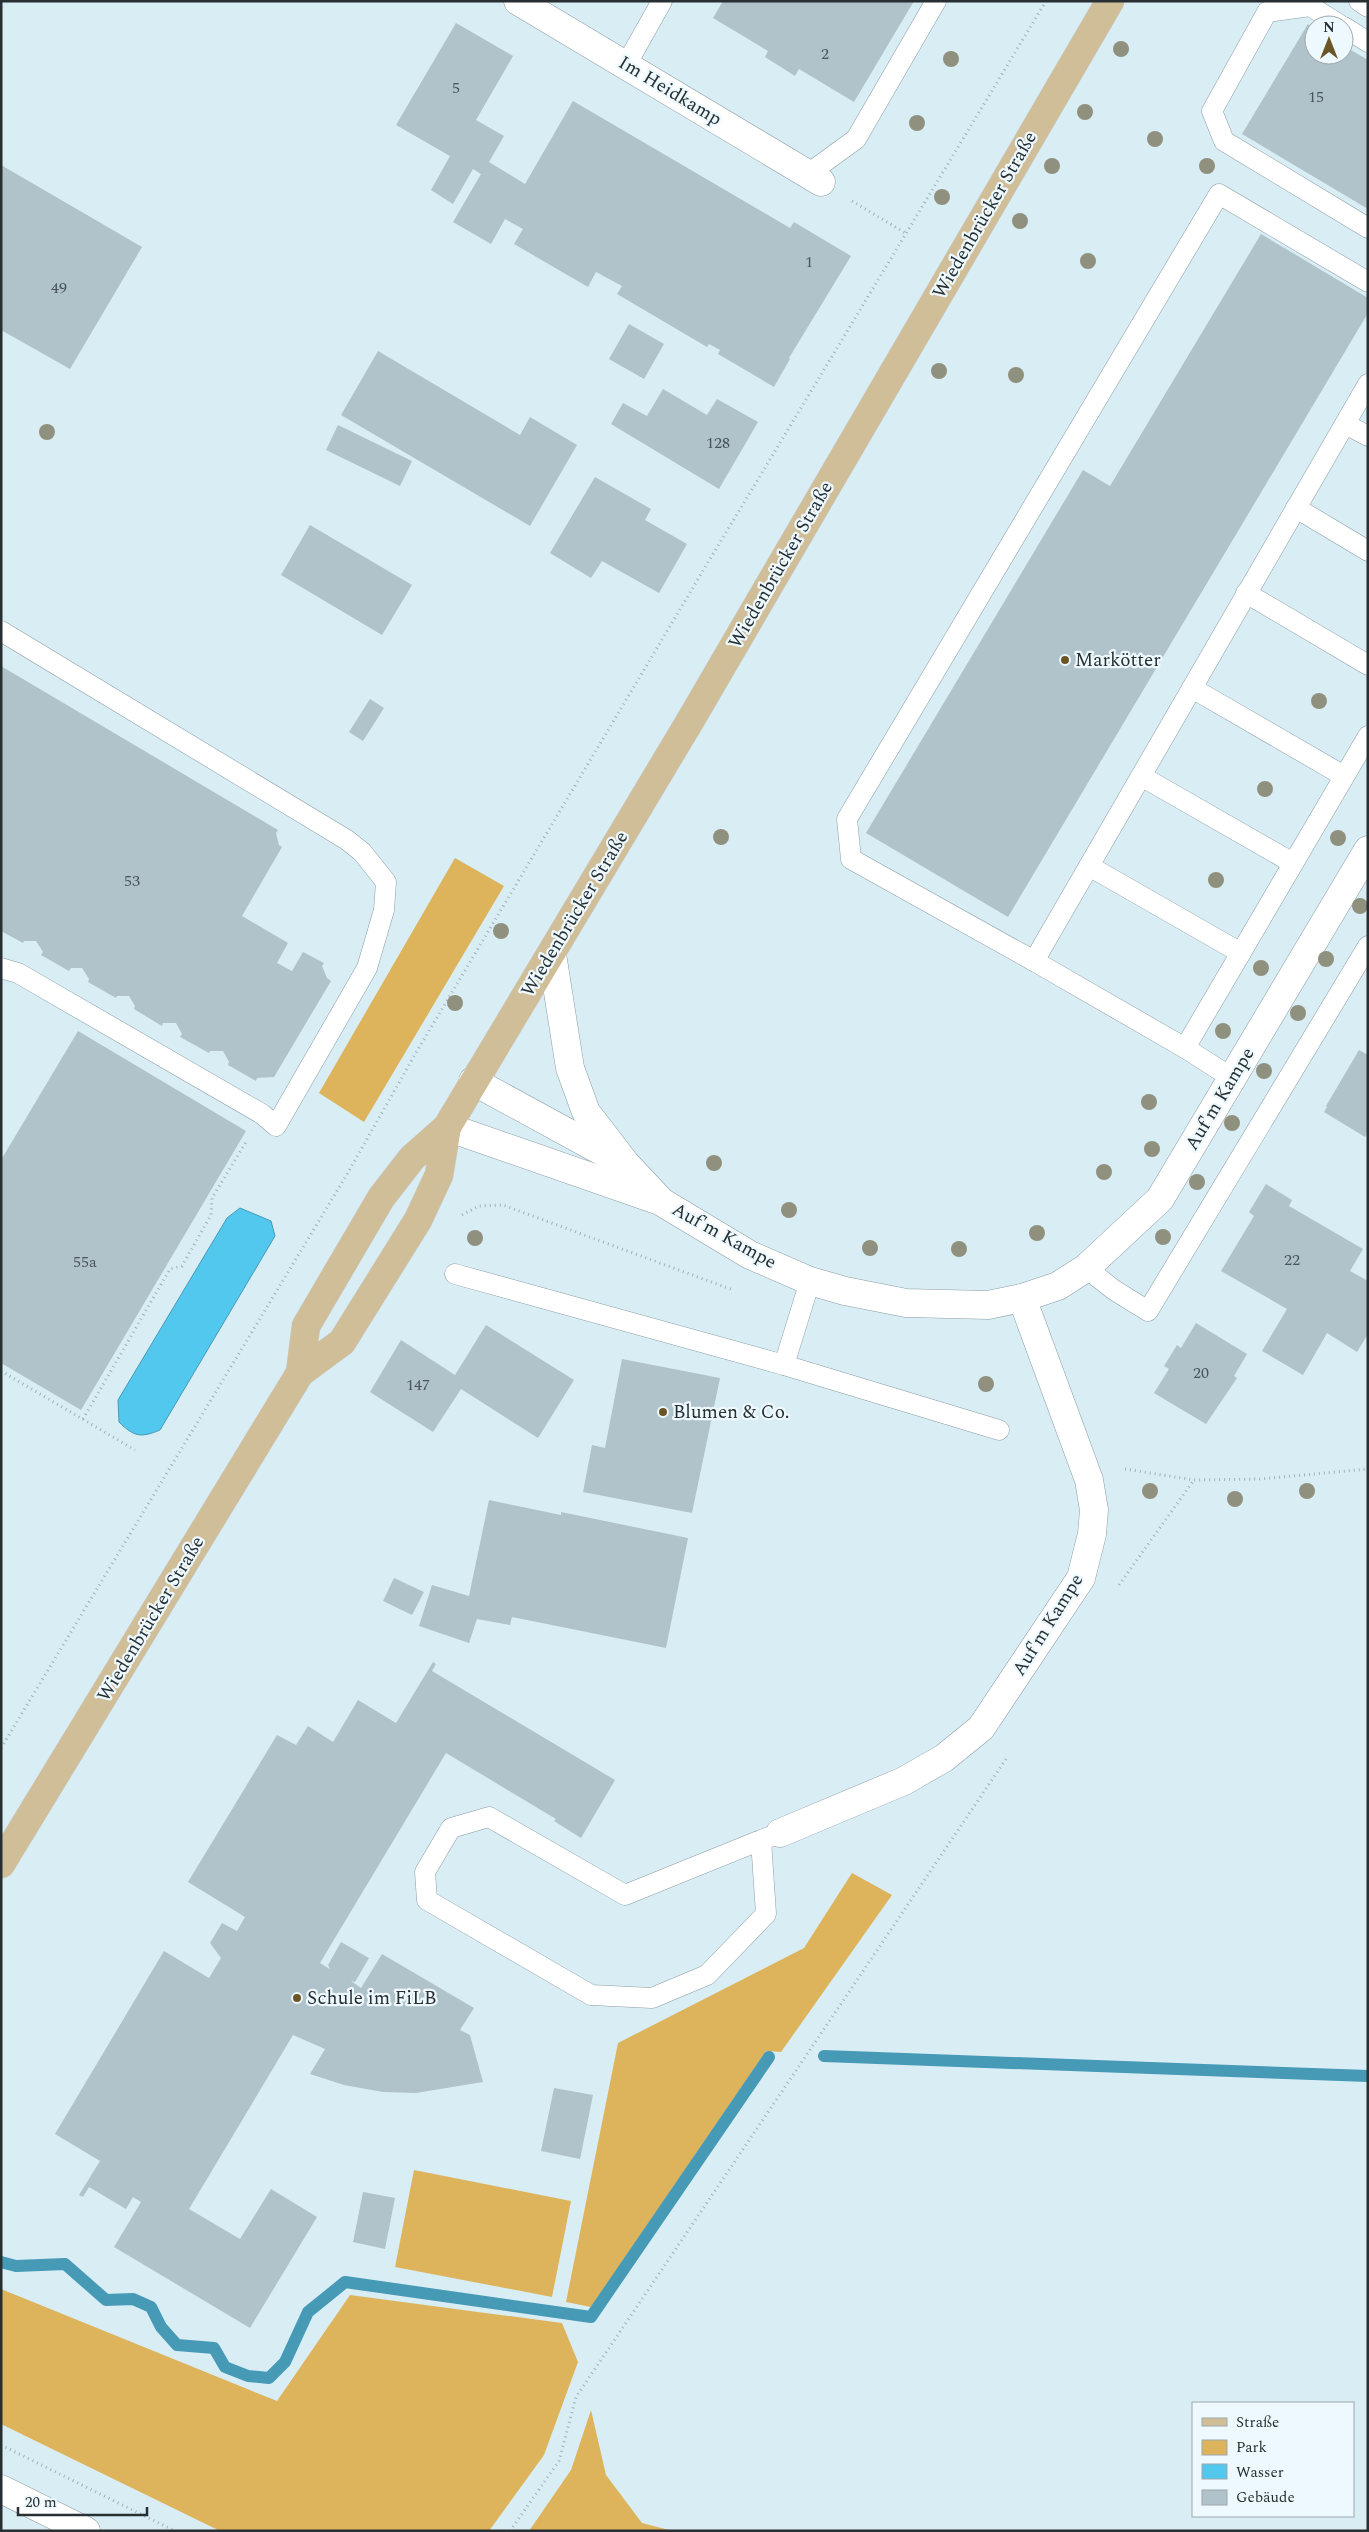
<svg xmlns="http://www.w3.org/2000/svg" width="1369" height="2532" viewBox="0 0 1369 2532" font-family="Spectral,serif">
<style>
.green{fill:#ddb45c}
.water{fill:#53c8ef;stroke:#469ab6}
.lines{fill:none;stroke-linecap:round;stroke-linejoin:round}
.stream{stroke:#469ab6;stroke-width:12}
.building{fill:#b0c3cb}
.service-casing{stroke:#8b9da4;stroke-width:21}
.minor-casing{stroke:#8b9da4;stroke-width:29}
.secondary-casing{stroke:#8b9da4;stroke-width:29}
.primary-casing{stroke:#cbcdce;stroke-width:29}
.path{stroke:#a1b1b8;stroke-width:3;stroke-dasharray:1 4;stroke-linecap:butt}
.service{stroke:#fff;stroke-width:20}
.minor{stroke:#fff;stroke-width:28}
.secondary{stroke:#fff;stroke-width:28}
.primary{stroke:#d0be98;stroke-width:28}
.tree{fill:#90907f}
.poi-dot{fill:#6b5524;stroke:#edf9fe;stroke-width:2}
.labels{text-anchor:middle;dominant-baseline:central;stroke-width:4.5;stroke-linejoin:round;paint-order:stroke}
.number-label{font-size:16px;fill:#495458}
.street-label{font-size:19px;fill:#272f32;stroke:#edf9fe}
.poi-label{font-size:19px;fill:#272f32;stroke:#edf9fe;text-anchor:start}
</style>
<rect width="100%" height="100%" fill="#d9edf5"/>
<g class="green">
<path d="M 455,858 L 504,886 L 364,1122 L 319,1093 Z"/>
<path d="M 852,1873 L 892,1895 L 781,2052 L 766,2051 L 591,2307 L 566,2302 L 618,2043 L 804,1948 Z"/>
<path d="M 414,2170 L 571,2201 L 552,2297 L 395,2267 Z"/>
<path d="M 1,2289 L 277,2401 L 350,2295 L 562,2323 L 578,2362 L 544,2455 L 489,2531 L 220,2531 L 1,2424 Z"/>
<path d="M 591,2410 L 606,2475 L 642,2523 L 673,2531 L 529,2531 L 571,2470 Z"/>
</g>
<path class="water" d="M 240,1208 L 271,1221 L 275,1236 L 160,1430 C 141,1438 134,1437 119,1422 L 118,1400 L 227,1218 Z"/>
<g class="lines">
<g class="stream">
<path d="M 824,2056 L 1368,2076"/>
<path d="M 1,2262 L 16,2266 L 65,2264 L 106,2300 L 133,2299 L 151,2307 L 161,2327 L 177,2345 L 214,2348 L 225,2367 L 248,2376 L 269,2378 L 285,2362 L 308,2312 L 345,2282 L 591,2317 L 769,2057"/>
</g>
</g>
<g class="building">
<path d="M 723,1 L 914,1 L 854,102 L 799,69 L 795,76 L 765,57 L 768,51 L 713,18 Z"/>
<path d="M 456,23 L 513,56 L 476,120 L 504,136 L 489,162 L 525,184 L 573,101 L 790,228 L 794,222 L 851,256 L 789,358 L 790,359 L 774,387 L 718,354 L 720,350 L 709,344 L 707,347 L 617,294 L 622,286 L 596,272 L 588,287 L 514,244 L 523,229 L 505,219 L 491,244 L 453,222 L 481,174 L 473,169 L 453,204 L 431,190 L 450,156 L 396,125 Z"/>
<path d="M 1308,24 L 1314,28 L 1314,55 L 1344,55 L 1344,46 L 1368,60 L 1368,209 L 1242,134 Z"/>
<path d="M 1,165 L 142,247 L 70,369 L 1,330 Z"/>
<path d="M 1261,234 L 1368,298 L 1368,313 L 1008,917 L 866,833 L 1083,470 L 1110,486 Z"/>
<path d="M 629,324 L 664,344 L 644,379 L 609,359 Z"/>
<path d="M 378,351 L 520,435 L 530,417 L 577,445 L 530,526 L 341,415 Z"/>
<path d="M 663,389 L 707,415 L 717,399 L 758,422 L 719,489 L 611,424 L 623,403 L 647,416 Z"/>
<path d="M 338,425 L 412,461 L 400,486 L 326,450 Z"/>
<path d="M 595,477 L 651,509 L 645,520 L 687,544 L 659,593 L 602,561 L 591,578 L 550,553 Z"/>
<path d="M 310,525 L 412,585 L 382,635 L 281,575 Z"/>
<path d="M 1,666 L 278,830 L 276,833 L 279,845 L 282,847 L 242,916 L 288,943 L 277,963 L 292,971 L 303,952 L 324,963 L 322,966 L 327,978 L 331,981 L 274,1077 L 257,1078 L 256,1081 L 228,1065 L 229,1062 L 223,1051 L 210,1051 L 209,1053 L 180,1037 L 182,1034 L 176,1023 L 163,1023 L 162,1026 L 134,1009 L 135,1006 L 129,996 L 117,996 L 116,998 L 88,982 L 89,979 L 82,968 L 71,968 L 69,971 L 41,955 L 43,952 L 36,941 L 24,941 L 23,943 L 1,931 Z"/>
<path d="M 370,699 L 384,708 L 363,741 L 349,732 Z"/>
<path d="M 78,1031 L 246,1131 L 81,1410 L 1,1363 L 1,1160 Z"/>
<path d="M 1359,1050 L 1368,1055 L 1368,1132 L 1365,1137 L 1324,1112 L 1327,1107 L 1326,1106 Z"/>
<path d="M 1266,1184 L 1292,1200 L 1289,1206 L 1363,1249 L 1350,1271 L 1368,1281 L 1368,1334 L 1357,1352 L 1327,1333 L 1303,1375 L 1262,1351 L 1287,1309 L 1221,1271 L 1254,1216 L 1249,1212 Z"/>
<path d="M 1196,1323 L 1247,1354 L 1234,1376 L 1237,1378 L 1206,1424 L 1154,1393 L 1169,1369 L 1164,1366 L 1177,1345 L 1181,1348 Z"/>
<path d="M 486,1325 L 574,1380 L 538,1438 L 461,1389 L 433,1432 L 370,1392 L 401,1340 L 455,1375 Z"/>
<path d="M 622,1359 L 720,1378 L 692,1513 L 583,1492 L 592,1445 L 605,1448 Z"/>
<path d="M 489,1500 L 561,1515 L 561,1512 L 688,1538 L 666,1648 L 512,1617 L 510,1625 L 477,1619 L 469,1643 L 419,1626 L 432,1585 L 469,1596 Z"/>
<path d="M 394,1578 L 424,1592 L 412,1615 L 383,1601 Z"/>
<path d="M 433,1662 L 436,1664 L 432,1671 L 615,1780 L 581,1838 L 554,1821 L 556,1819 L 446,1753 L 320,1963 L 330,1969 L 328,1965 L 341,1942 L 369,1958 L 355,1982 L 351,1981 L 361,1988 L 382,1954 L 474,2008 L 460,2030 L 470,2035 L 483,2082 L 416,2093 L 383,2092 L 344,2085 L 310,2074 L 325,2049 L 293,2035 L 189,2209 L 240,2239 L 271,2189 L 317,2217 L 250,2328 L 114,2247 L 141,2202 L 133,2197 L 126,2209 L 89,2187 L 83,2197 L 79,2195 L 100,2161 L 55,2134 L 164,1951 L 209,1978 L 221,1958 L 210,1943 L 222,1923 L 237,1931 L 245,1917 L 188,1882 L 277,1735 L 296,1745 L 308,1726 L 333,1742 L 358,1700 L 396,1723 Z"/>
<path d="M 554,2088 L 593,2095 L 580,2159 L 541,2151 Z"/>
<path d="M 363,2192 L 395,2198 L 385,2249 L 353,2242 Z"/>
</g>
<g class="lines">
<defs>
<g id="service">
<path d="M 1359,1 L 1368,7"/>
<path d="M 1340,25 L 1310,6 L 1267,12 L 1212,111 L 1224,141 L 1368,228"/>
<path d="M 1344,27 L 1368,42"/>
<path d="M 626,65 L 662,1"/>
<path d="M 808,174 L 856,139 L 936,1"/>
<path d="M 1345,424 L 1368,436"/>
<path d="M 1296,508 L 1368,551"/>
<path d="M 1246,593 L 1368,665"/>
<path d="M 1,631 L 347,840 L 362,852 L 386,882 L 384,910 L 367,968 L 276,1126 L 262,1114 L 18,973 L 1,968"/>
<path d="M 1192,688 L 1344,776"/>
<path d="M 1141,776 L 1293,863"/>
<path d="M 1089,866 L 1241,953"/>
<path d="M 1034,961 L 851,859 L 847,819 L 1219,194 L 1368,282"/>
<path d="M 1185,1048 L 1368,736"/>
<path d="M 1232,1078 L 1185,1048 L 1034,961 L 1368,384"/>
<path d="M 1086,1268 L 1114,1290 L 1148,1311 L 1368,946"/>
<path d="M 455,1274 L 784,1365 L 999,1430"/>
<path d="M 784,1365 L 810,1281"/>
<path d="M 761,1840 L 766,1914 L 707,1975 L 652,1998 L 591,1995 L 427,1900 L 425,1872 L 451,1828 L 489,1817 L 625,1895 L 761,1840 L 780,1833"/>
</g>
<g id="minor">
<path d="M 518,1 L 821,182"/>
<path d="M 552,954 L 570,1068 L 586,1112 L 626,1164 L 658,1198"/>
<path d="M 473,1081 L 616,1159"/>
<path d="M 447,1127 L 660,1201 L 750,1255 L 810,1281 L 845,1291 L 906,1303 L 988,1305 L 1022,1298 L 1058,1286 L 1086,1268 L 1160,1199 L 1368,850"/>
<path d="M 780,1833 L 904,1781 L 944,1758 L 981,1728 L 1081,1578 L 1092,1534 L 1094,1510 L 1089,1480 L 1022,1298"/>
</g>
<path id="secondary" d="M 1,2489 L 86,2531"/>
<g id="primary">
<path d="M 300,1373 L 342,1342 L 418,1220 L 439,1175 L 447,1127"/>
<path d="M 1,1864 L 300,1373 L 306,1326 L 381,1198 L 412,1158 L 447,1127 L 690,721 L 1110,1"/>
</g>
</defs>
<use href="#service" class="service-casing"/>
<use href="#minor" class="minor-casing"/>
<use href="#secondary" class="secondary-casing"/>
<use href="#primary" class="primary-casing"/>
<g class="path">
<path d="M 852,201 L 907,234"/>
<path d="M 462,1215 L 479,1206 L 503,1205 L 733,1290"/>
<path d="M 1,1371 L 135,1450"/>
<path d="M 83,1419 L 170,1269 L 182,1266 L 211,1215 L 212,1198 L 246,1142"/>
<path d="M 1125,1469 L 1194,1480 L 1260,1479 L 1368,1469"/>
<path d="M 1119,1585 L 1194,1480"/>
<path d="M 1,1748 L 346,1176 L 417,1051 L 710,559 L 1046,1"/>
<path d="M 1,2445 L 175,2531"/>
<path d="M 510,2531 L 559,2461 L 576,2397 L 1008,1756"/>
</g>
<use href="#service" class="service"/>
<use href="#minor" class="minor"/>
<use href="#secondary" class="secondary"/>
<use href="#primary" class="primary"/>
</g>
<g class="tree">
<circle cx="1121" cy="49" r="8"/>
<circle cx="951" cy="59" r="8"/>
<circle cx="1085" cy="112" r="8"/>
<circle cx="917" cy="123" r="8"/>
<circle cx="1155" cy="139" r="8"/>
<circle cx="1052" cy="166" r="8"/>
<circle cx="1207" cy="166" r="8"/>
<circle cx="942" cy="197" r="8"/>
<circle cx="1020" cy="221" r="8"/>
<circle cx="1088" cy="261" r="8"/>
<circle cx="939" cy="371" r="8"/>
<circle cx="1016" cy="375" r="8"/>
<circle cx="47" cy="432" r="8"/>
<circle cx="1319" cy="701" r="8"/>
<circle cx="1265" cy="789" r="8"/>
<circle cx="721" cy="837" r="8"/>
<circle cx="1338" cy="838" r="8"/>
<circle cx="1216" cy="880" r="8"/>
<circle cx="1360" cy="906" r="8"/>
<circle cx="501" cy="931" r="8"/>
<circle cx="1326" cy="959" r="8"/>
<circle cx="1261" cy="968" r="8"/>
<circle cx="455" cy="1003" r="8"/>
<circle cx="1298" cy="1013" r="8"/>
<circle cx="1223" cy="1031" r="8"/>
<circle cx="1264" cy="1071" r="8"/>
<circle cx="1149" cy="1102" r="8"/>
<circle cx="1232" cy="1123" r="8"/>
<circle cx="1152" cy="1149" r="8"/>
<circle cx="714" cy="1163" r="8"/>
<circle cx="1104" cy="1172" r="8"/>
<circle cx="1197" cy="1182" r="8"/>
<circle cx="789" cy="1210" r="8"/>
<circle cx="1037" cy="1233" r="8"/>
<circle cx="1163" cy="1237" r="8"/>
<circle cx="475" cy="1238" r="8"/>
<circle cx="870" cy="1248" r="8"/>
<circle cx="959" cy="1249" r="8"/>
<circle cx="986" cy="1384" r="8"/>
<circle cx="1150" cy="1491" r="8"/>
<circle cx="1307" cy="1491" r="8"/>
<circle cx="1235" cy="1499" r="8"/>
</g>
<g class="poi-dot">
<circle cx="1065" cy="660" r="5"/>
<circle cx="663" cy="1412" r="5"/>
<circle cx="297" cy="1998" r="5"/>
</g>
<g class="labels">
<g class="number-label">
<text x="825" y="54">2</text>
<text x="456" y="88">5</text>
<text x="1316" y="97">15</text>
<text x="809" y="262">1</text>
<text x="59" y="288">49</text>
<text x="718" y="443">128</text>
<text x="132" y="881">53</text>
<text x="1292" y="1260">22</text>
<text x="85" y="1262">55a</text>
<text x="1201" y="1373">20</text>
<text x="418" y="1385">147</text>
</g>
<g class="street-label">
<text transform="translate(670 91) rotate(31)">Im Heidkamp</text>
<text transform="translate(985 215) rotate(-60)">Wiedenbrücker Straße</text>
<text transform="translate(781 565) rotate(-60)">Wiedenbrücker Straße</text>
<text transform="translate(575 914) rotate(-59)">Wiedenbrücker Straße</text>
<text transform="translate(1220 1099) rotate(-59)">Auf'm Kampe</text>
<text transform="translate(724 1236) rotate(29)">Auf'm Kampe</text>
<text transform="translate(151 1619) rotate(-59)">Wiedenbrücker Straße</text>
<text transform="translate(1048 1625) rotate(-58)">Auf'm Kampe</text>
</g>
<g class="poi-label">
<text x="1075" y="660">Markötter</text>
<text x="673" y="1412">Blumen &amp; Co.</text>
<text x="307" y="1998">Schule im FiLB</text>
</g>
</g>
<rect width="1369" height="2532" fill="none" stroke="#272f32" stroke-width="5"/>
<rect x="1192" y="2402" width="162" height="115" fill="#edf9fe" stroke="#9ea8ac"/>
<rect x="1202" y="2418" width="25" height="8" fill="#d0be98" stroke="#9ea8ac"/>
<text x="1236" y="2427" font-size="15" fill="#272f32">Straße</text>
<rect x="1202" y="2440" width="25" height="15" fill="#ddb45c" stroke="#9ea8ac"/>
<text x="1236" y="2452" font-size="15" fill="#272f32">Park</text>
<rect x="1202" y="2464" width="25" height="15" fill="#53c8ef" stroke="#9ea8ac"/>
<text x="1236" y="2477" font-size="15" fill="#272f32">Wasser</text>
<rect x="1202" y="2490" width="25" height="15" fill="#b0c3cb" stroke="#9ea8ac"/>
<text x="1236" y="2502" font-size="15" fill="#272f32">Gebäude</text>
<g transform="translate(1329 40)"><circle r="24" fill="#edf9fe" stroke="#9ea8ac"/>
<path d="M0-4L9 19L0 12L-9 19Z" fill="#6b5524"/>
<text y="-8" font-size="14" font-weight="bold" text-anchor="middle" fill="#272f32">N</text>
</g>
<path d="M18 2507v8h129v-8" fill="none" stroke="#272f32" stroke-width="2.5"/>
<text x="25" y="2507" font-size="15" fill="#272f32" stroke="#edf9fe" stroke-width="4" paint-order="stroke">20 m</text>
</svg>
